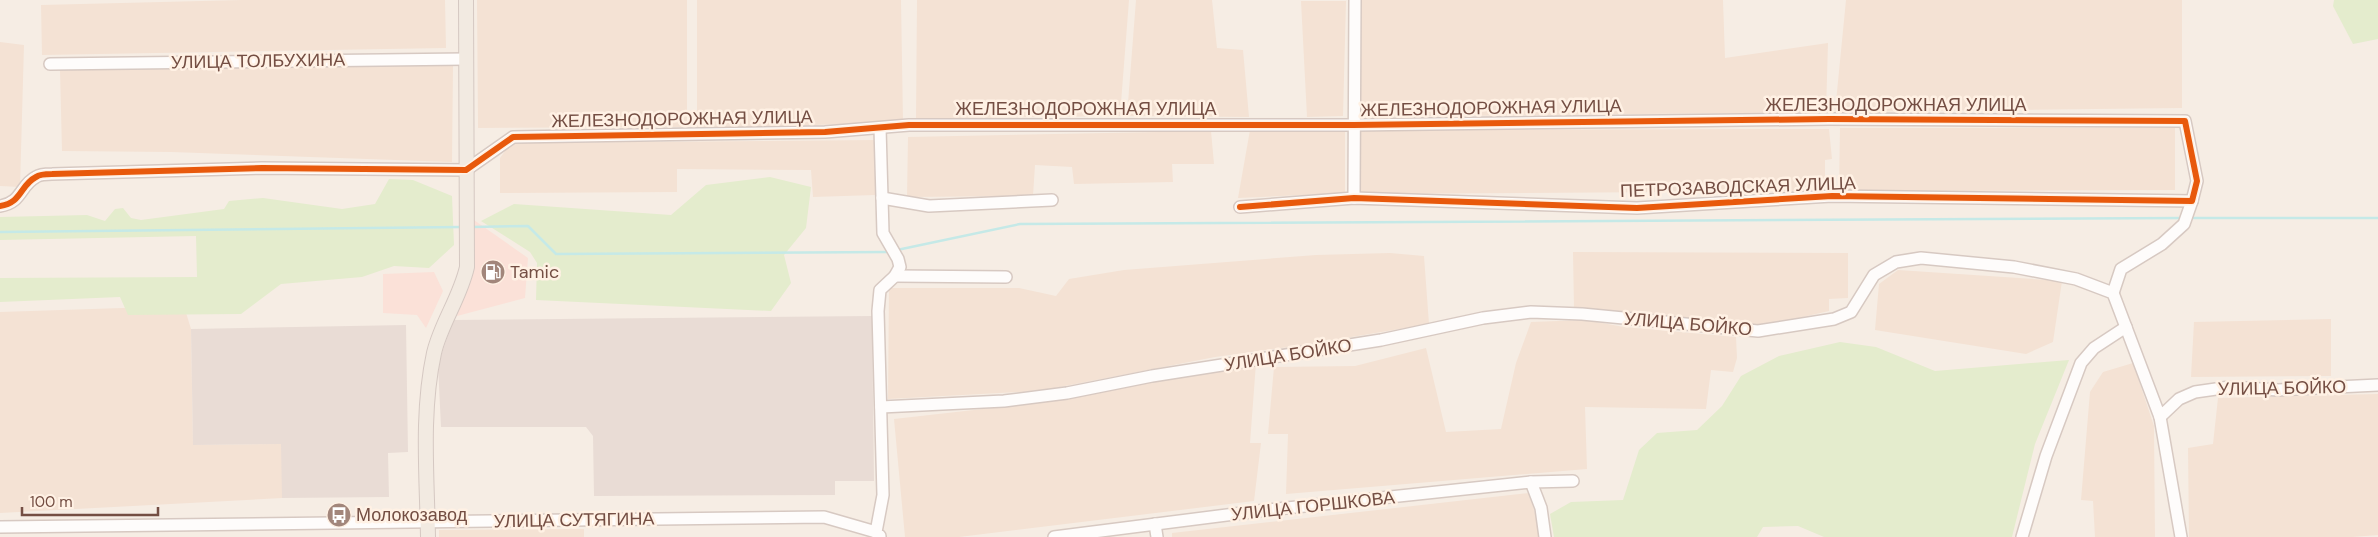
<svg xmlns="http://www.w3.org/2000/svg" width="2378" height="537" viewBox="0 0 2378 537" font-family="'DM Sans',sans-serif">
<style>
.residential{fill:#f4e2d4}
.commercial{fill:#fbe1d8}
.industrial{fill:#e9dcd5}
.green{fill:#e4eccd}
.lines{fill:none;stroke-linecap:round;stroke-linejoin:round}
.stream{stroke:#c5e9e7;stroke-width:2.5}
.minor-casing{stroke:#d7c9c2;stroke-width:14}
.major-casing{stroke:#d5c8c2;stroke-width:16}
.minor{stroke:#fefcfb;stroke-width:11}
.major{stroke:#f2eae1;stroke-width:14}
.cycleway-casing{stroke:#fff1e4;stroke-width:9}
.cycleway{stroke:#e8590c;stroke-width:6}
.labels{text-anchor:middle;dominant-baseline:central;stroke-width:5;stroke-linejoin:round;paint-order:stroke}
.street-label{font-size:18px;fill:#744e43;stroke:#fff1e4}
.poi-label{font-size:18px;fill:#744e43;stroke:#fff1e4;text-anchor:start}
</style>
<rect width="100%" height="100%" fill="#f6ede4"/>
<g class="residential">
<path d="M 242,0 L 445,0 L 446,48 L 42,55 L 41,5 Z"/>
<path d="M 477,0 L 687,0 L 687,127 L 478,128 Z"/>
<path d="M 697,0 L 901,0 L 903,122 L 697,129 Z"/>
<path d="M 917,0 L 1129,0 L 1120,116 L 916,119 Z"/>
<path d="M 1136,0 L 1212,0 L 1217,48 L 1243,50 L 1249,117 L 1127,116 Z"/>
<path d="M 1362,0 L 1723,0 L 1725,58 L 1828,43 L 1826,112 L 1360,117 Z"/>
<path d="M 1846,0 L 2182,0 L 2182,108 L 1835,112 Z"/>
<path d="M 1301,1 L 1346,1 L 1343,116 L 1307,117 Z"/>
<path d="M 0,42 L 24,45 L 20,187 L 0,186 Z"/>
<path d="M 453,65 L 452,162 L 171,152 L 62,151 L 60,70 Z"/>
<path d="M 1840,128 L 2175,128 L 2175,190 L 1839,191 Z"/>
<path d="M 1345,129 L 1345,193 L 1238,198 L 1250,130 Z"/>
<path d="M 1829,129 L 1832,159 L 1825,160 L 1825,191 L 1361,194 L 1361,130 Z"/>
<path d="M 1211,131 L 1214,164 L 1172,164 L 1173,182 L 1074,184 L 1072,167 L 1035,165 L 1033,196 L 907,197 L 908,137 Z"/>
<path d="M 876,140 L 875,195 L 813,197 L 811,170 L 677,169 L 677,192 L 500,193 L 500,158 L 511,143 Z"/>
<path d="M 1573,252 L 1848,253 L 1848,298 L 1829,299 L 1829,311 L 1764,326 L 1574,308 Z"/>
<path d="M 1390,253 L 1424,256 L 1429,324 L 1310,344 L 1215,357 L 1039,391 L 888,399 L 889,288 L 1019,288 L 1056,296 L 1069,279 L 1124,270 L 1316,255 Z"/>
<path d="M 1898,270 L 2062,281 L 2053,342 L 2026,354 L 1875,330 L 1879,284 Z"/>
<path d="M 184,306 L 191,329 L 193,445 L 282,444 L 282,498 L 0,513 L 0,312 Z"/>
<path d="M 2331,319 L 2331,376 L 2191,377 L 2194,322 Z"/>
<path d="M 1586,320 L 1624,327 L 1736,337 L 1737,358 L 1733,372 L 1711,370 L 1706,409 L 1585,407 L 1587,469 L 1286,494 L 1288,434 L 1268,434 L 1274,367 L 1355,366 L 1426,348 L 1446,432 L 1501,429 L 1516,363 L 1531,322 Z"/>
<path d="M 1256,363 L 1250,443 L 1261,443 L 1254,501 L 959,537 L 905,537 L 894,419 L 1053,401 Z"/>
<path d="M 2133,363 L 2154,426 L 2155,537 L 2095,537 L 2093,501 L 2081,500 L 2090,392 L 2103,372 Z"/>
<path d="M 2378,394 L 2378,535 L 2352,537 L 2189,537 L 2188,448 L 2213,444 L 2218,398 Z"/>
<path d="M 1529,493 L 1542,537 L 1172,537 L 1172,533 Z"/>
<path d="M 584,529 L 584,537 L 439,537 L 439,530 Z"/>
</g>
<g class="commercial">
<path d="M 471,218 L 528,258 L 525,298 L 457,316 L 468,278 Z"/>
<path d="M 434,272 L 443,291 L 426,328 L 417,315 L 383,313 L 383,274 Z"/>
</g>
<g class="industrial">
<path d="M 872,316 L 874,481 L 835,481 L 835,495 L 594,496 L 593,436 L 586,427 L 441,427 L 438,365 L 453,320 Z"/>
<path d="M 406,325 L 408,452 L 388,453 L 389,497 L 282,498 L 281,444 L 193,445 L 191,329 Z"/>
</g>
<g class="green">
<path d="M 2334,0 L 2378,0 L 2378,39 L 2353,44 L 2333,6 Z"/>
<path d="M 770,177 L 811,187 L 806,228 L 784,255 L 791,283 L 771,311 L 536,300 L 537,263 L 530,252 L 481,221 L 514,204 L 671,215 L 706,185 Z"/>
<path d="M 389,179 L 413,180 L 452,196 L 454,245 L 429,268 L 394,266 L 362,277 L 281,284 L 241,314 L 128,315 L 120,297 L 0,302 L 0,278 L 197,277 L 196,236 L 0,240 L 0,217 L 87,215 L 105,221 L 115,209 L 123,208 L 131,218 L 141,220 L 224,209 L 229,201 L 263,198 L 342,209 L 375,204 Z"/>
<path d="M 1840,342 L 1876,347 L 1935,371 L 2069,360 L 2035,444 L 2012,537 L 1824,537 L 1798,526 L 1763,527 L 1757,537 L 1554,537 L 1550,514 L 1571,502 L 1623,500 L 1639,450 L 1657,433 L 1697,430 L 1722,406 L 1741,376 L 1779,356 Z"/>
</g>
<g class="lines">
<g class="stream">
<path d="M 2190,218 L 2378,218"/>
<path d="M 472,227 L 528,226 L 556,254 L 889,252"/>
<path d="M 0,232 L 461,227"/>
<path d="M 897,250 L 1020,224 L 2182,218"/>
</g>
<defs>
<g id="minor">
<path d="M 50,64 L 466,59"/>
<path d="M 880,128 L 883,233 L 898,259 L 900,267 L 895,276 L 880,290 L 878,311 L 883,495 L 876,532 L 880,536"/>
<path d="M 882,198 L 929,206 L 1052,200"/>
<path d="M 1354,198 L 1355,0"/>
<path d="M 0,206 C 22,203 20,185 36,177 C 40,174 47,174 52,174 L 262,168 L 466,170 L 513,137 L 825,132 L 909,125 L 1354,125 L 1829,119 L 2185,121 L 2197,181 L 2192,201 L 1832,196 L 1637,208 L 1354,198 L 1240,207"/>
<path d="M 895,276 L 1006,277"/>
<path d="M 2113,293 L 2121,269 L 2162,244 L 2184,224 L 2192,201"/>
<path d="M 881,407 L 1004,401 L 1067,393 L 1152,376 L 1381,340 L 1483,318 L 1531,312 L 1582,314 L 1758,331 L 1834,319 L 1851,312 L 1874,275 L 1896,262 L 1921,258 L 2014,267 L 2076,279 L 2113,293 L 2160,417 L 2179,399 L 2195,392 L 2230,387 L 2278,390 L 2378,385"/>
<path d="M 2160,417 L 2181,537"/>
<path d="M 1531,482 L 1541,508 L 1545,537"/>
<path d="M 1155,524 L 1157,537"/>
<path d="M 0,527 L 824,517 L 876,532"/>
<path d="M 1054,537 L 1258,511 L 1531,482 L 1573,481"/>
<path d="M 2022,537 L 2046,456 L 2081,363 L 2094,348 L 2126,327"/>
</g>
<path id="major" d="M 428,537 C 427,476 421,413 434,353 C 441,323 460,298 467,267 L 466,0"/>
</defs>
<use href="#minor" class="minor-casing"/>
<use href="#major" class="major-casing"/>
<use href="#minor" class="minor"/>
<use href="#major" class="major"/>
<defs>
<path id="cycleway" d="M 0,206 C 22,203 20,185 36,177 C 40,174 47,174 52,174 L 262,168 L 466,170 L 513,137 L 825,132 L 909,125 L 1354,125 L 1829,119 L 2185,121 L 2197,181 L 2192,201 L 1832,196 L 1637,208 L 1354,198 L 1240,207"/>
</defs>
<use href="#cycleway" class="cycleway-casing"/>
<use href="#cycleway" class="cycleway"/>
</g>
<defs>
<symbol id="fuel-disc" viewBox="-11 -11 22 22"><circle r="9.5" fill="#a2867b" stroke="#fff1e4"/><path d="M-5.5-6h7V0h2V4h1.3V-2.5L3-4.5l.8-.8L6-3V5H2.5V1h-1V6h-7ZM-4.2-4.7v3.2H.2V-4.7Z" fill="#fff"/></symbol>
<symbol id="bus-disc" viewBox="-11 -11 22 22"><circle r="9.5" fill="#a2867b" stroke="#fff1e4"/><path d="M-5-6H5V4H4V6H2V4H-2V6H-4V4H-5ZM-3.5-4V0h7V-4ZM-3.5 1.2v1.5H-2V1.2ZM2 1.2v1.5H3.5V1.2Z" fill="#fff"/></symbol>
</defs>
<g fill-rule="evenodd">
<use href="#fuel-disc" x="479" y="258" width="28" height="28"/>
<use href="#bus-disc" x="325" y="501" width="28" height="28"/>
</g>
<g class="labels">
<g class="street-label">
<text transform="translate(258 61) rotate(-1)">УЛИЦА ТОЛБУХИНА</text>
<text x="1896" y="105">ЖЕЛЕЗНОДОРОЖНАЯ УЛИЦА</text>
<text transform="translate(1491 108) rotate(-1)">ЖЕЛЕЗНОДОРОЖНАЯ УЛИЦА</text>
<text x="1086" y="109">ЖЕЛЕЗНОДОРОЖНАЯ УЛИЦА</text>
<text transform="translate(682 119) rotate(-1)">ЖЕЛЕЗНОДОРОЖНАЯ УЛИЦА</text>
<text transform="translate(1738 187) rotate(-2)">ПЕТРОЗАВОДСКАЯ УЛИЦА</text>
<text transform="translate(1688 324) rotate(5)">УЛИЦА БОЙКО</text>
<text transform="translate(1288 355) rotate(-9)">УЛИЦА БОЙКО</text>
<text transform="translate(2282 388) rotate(-1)">УЛИЦА БОЙКО</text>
<text transform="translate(1313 506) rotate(-6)">УЛИЦА ГОРШКОВА</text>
<text transform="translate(574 520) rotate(-1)">УЛИЦА СУТЯГИНА</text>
</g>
<g class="poi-label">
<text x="510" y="272">Tamic</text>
<text x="356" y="515">Молокозавод</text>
</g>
</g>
<path d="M22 507v8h136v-8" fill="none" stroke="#744e43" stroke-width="2.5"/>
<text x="30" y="507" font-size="15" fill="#744e43" stroke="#fff1e4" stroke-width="4" paint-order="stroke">100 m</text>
</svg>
